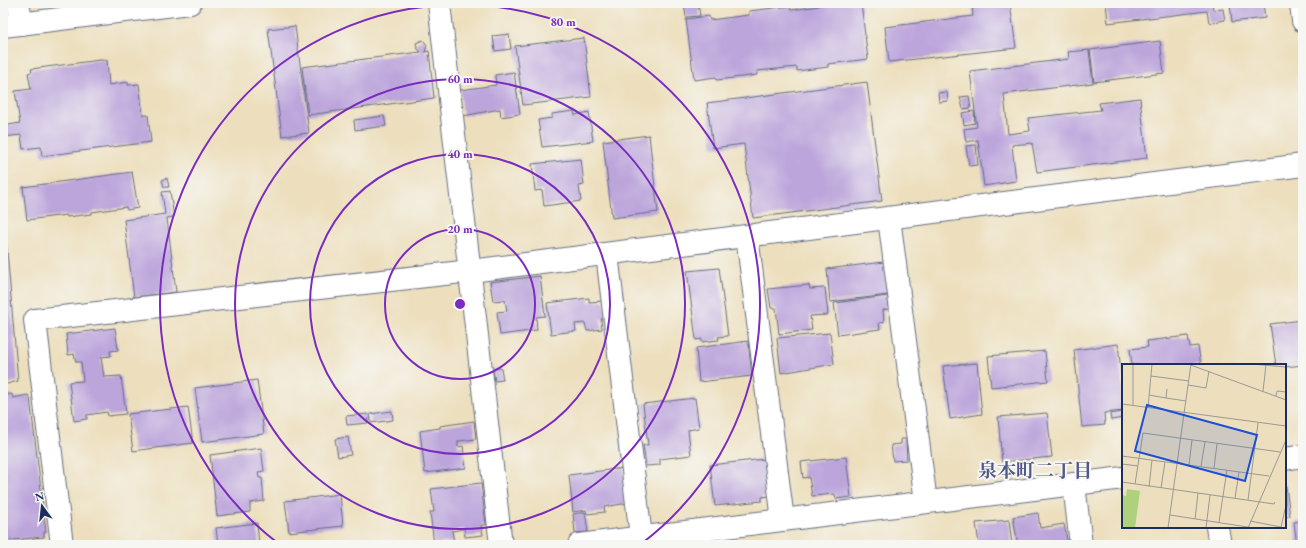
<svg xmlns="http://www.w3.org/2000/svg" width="1306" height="548" viewBox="0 0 1306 548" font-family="'EB Garamond','Noto Serif JP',serif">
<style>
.building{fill:#bca5db}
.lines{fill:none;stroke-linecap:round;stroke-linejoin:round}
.minor-casing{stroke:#646d7f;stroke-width:24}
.minor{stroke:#fff;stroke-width:22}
.ring{fill:none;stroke:#7b2cbf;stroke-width:2}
.labels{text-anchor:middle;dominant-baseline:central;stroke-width:4;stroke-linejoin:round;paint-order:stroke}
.neighbourhood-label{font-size:19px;font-weight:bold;fill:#53588a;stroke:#f6f6f2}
.inset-road{fill:none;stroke:#999997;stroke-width:1}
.view{fill:#1d4ed8;fill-opacity:0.15;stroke:#1d4ed8;stroke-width:2}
.inset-edge{fill:none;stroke:#1b2f5e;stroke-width:2}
.centre{fill:#7b2cbf;stroke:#f6f6f2;stroke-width:2}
.ring-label{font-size:12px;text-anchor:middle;font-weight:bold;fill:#7b2cbf;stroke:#f6f6f2;stroke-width:4;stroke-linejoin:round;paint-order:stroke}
</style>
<rect width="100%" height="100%" fill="#f6f6f2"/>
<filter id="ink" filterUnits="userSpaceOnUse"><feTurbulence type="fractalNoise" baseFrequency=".025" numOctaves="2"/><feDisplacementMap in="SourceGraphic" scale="8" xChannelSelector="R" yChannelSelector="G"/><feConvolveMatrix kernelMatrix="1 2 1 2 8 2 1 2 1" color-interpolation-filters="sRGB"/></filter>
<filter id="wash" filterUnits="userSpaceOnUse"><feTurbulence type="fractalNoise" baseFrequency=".012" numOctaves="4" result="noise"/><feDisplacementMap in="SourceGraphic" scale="16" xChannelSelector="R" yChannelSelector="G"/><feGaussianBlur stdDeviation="0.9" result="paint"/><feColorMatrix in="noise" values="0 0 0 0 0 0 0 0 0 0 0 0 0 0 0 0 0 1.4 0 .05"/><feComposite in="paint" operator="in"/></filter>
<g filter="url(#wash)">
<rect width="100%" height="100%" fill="#eddfbd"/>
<g id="blocks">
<g class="building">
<path d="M 684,3 L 698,3 L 700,16 L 686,17 Z"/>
<path d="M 826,3 L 861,3 L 868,59 L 828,64 L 828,67 L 797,71 L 797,67 L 757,71 L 757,75 L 717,80 L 716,77 L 694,80 L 686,19 L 709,16 L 710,20 L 749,15 L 749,11 L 790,6 L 791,10 L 819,6 L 819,4 Z"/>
<path d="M 972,3 L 1010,3 L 1016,48 L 889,62 L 885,27 L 973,16 Z"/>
<path d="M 1106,3 L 1212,3 L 1213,10 L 1223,9 L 1225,20 L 1209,23 L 1207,11 L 1108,23 Z"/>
<path d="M 1230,3 L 1263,3 L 1265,18 L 1232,22 Z"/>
<path d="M 295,26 L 309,133 L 282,136 L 268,29 Z"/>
<path d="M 509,34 L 511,49 L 495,51 L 493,36 Z"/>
<path d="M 584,38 L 591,97 L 523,105 L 515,46 Z"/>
<path d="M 423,40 L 427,45 L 425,52 L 429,51 L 434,98 L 308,115 L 302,67 L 421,52 L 417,48 L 416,43 Z"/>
<path d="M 1160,41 L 1164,73 L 1094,82 L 1090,50 Z"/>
<path d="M 1089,50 L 1093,83 L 1004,94 L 1008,134 L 1030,131 L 1028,118 L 1101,110 L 1099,103 L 1140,98 L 1147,158 L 1037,172 L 1032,143 L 1012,145 L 1016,181 L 984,186 L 978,140 L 966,142 L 964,129 L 977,127 L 970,71 L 1069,59 L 1068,52 Z"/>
<path d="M 100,60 L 107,60 L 109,85 L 128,82 L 128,85 L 139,84 L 143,115 L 148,115 L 151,142 L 42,156 L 41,147 L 23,149 L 21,135 L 3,137 L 3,126 L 20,123 L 15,91 L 31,89 L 28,73 L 32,72 L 31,69 Z"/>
<path d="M 514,72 L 520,114 L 501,117 L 500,109 L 463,116 L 460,90 L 496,85 L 495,75 Z"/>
<path d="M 867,82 L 882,201 L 753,218 L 744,144 L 713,148 L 707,103 Z"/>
<path d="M 947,92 L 948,101 L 939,102 L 938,93 Z"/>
<path d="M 969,96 L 971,108 L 963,109 L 960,97 Z"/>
<path d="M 574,111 L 575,115 L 589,112 L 593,141 L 542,147 L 538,120 L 552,118 L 552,114 Z"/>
<path d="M 974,111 L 975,123 L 964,125 L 962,113 Z"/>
<path d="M 384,116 L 386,126 L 355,130 L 354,120 Z"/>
<path d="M 649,135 L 658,212 L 612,218 L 603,141 Z"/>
<path d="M 976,145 L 978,165 L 969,166 L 966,146 Z"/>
<path d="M 581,159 L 584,185 L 579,186 L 581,201 L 544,206 L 542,190 L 535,191 L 532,164 Z"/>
<path d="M 132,172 L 138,208 L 127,210 L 126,207 L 92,212 L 92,214 L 67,217 L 66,215 L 27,220 L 23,187 Z"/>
<path d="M 167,178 L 169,187 L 164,187 L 162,180 Z"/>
<path d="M 170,191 L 174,217 L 167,218 L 176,292 L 134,297 L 124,220 L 165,214 L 162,192 Z"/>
<path d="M 4,214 L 18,381 L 3,385 L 3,215 Z"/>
<path d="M 884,262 L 888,295 L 830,302 L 827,269 Z"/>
<path d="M 719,268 L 728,336 L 718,337 L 719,340 L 702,342 L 702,339 L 696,340 L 687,271 Z"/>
<path d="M 540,276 L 545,316 L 536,317 L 537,330 L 500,335 L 497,312 L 507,311 L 505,300 L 493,301 L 490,282 Z"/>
<path d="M 809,285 L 810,289 L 825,288 L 828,315 L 810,316 L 812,330 L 779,334 L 776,308 L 771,308 L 768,289 Z"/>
<path d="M 888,296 L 889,309 L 883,310 L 884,322 L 879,323 L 880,329 L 838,335 L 834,303 Z"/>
<path d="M 589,298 L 589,302 L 604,301 L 607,318 L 601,319 L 602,329 L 587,331 L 585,323 L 575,324 L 576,331 L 551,334 L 547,303 Z"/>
<path d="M 1303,320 L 1303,365 L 1285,367 L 1285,365 L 1276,365 L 1270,324 Z"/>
<path d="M 115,328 L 118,350 L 110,351 L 111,356 L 101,357 L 104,377 L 121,376 L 126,414 L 108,416 L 107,412 L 87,415 L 87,419 L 74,421 L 69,382 L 83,381 L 81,362 L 76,362 L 74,354 L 68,355 L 66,334 Z"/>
<path d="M 830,333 L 834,364 L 781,373 L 777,338 Z"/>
<path d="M 1188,336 L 1190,347 L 1198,346 L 1201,365 L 1132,365 L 1130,349 L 1148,347 L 1147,341 Z"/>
<path d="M 748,341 L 752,376 L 699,382 L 696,348 Z"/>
<path d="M 1118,344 L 1123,390 L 1123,411 L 1104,413 L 1105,425 L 1082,427 L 1074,350 Z"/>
<path d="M 1045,351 L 1048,381 L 991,387 L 988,356 Z"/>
<path d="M 977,363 L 982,414 L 950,419 L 943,366 Z"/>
<path d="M 501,368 L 503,380 L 495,381 L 493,369 Z"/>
<path d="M 257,380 L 264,434 L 202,442 L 195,388 Z"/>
<path d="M 12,394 L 13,398 L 28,395 L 30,398 L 46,532 L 44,532 L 44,537 L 3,541 L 3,395 Z"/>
<path d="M 695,398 L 699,428 L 688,430 L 691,455 L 660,459 L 660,465 L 646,466 L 643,445 L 648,445 L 643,404 Z"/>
<path d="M 188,407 L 193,443 L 133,451 L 128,414 Z"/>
<path d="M 392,411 L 393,420 L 371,423 L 370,414 Z"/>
<path d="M 1123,412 L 1123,418 L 1111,420 L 1110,414 Z"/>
<path d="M 1047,413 L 1052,457 L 1002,462 L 998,417 Z"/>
<path d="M 367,414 L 368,423 L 347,425 L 346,416 Z"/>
<path d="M 474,421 L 476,439 L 458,441 L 458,447 L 463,446 L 466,468 L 425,473 L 420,431 L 440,428 L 440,426 Z"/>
<path d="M 348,437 L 351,455 L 338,457 L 335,439 Z"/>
<path d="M 901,439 L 906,439 L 907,460 L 893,461 L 891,445 L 901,444 Z"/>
<path d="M 261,448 L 264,471 L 258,472 L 259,478 L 262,478 L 264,501 L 250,503 L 250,512 L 217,516 L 210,455 Z"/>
<path d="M 846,457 L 851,497 L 836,499 L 835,494 L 812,496 L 809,477 L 803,478 L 801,462 Z"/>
<path d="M 765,459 L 769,496 L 762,497 L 762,501 L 715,506 L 710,465 Z"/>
<path d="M 624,468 L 628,503 L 604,507 L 605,512 L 587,514 L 586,510 L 573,512 L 569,475 Z"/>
<path d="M 1285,479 L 1290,516 L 1285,517 Z"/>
<path d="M 481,483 L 486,525 L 481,525 L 483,535 L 465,537 L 464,529 L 452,531 L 454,542 L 434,544 L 430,512 L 434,512 L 431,489 Z"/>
<path d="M 340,494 L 343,526 L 289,532 L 285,501 Z"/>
<path d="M 585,512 L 588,532 L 575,533 L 573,514 Z"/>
<path d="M 1038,513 L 1040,528 L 1064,524 L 1068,545 L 1018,545 L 1013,517 Z"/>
<path d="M 1009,520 L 1012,545 L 979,545 L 976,523 Z"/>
<path d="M 1303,521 L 1303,545 L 1297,545 L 1294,522 Z"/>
<path d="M 257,523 L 259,545 L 218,545 L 216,528 Z"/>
</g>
</g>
</g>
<g filter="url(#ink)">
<use href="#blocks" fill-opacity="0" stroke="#646d7f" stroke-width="1"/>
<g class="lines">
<defs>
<g id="minor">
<path d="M 18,3 L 22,24"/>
<path d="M 439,3 L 501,545"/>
<path d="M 1301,3 L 1303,21"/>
<path d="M 3,26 L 190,3"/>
<path d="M 889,218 L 926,502"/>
<path d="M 747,236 L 783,520"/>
<path d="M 607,254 L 641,537"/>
<path d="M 1285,459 L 1303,456"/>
<path d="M 1074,484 L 1081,545"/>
<path d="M 1217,527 L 1220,545"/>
<path d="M 62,545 L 35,320 L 471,271 L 1303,165"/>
<path d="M 579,545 L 1123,478"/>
</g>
</defs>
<use href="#minor" class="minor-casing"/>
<use href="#minor" class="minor"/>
</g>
</g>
<g class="ring">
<circle cx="460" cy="304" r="75"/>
<circle cx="460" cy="304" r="150"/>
<circle cx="460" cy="304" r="225"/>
<path d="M279 544A300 300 0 1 1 641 544"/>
</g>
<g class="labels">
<g class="neighbourhood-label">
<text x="1035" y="470">泉本町二丁目</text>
</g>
</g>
<g transform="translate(1122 364)">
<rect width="164" height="164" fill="#eddfbd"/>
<path d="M 5,125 L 18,127 L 13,164 L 0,164 L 0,131 L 4,132 Z" fill="#aed27b"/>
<path class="inset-road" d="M 66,0 L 164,36M 129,0 L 164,3M 29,12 L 67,17M 66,21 L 84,24 L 87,7M 45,25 L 44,34 L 64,37M 141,27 L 144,1M 27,31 L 44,34M 154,32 L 155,27 L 164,28M 0,40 L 164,62M 11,41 L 11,0M 26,44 L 30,0M 0,92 L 147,112M 0,100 L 16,102M 67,101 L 70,76M 79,102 L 83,78M 92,104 L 95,80M 0,118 L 152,140 L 153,138M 13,120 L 21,69 L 158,88M 27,123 L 30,96M 39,124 L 43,98M 113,134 L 117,108M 126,136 L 136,59M 48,151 L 132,164M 73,155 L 76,129M 128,157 L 159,163M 97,158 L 105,106M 159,163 L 164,141M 46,164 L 69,0M 84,164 L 88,131M 126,164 L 164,76"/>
<path class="view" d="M 25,41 L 135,71 L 123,117 L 13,87 Z"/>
<rect width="164" height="164" class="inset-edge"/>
</g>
<circle cx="460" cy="304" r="6" class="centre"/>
<g class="ring-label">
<text x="563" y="26">80 m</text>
<text x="460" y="83">60 m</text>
<text x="460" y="158">40 m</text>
<text x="460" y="233">20 m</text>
</g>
<rect width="1306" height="548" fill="none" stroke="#f6f6f2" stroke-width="16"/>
<g transform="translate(42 506) rotate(345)" stroke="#f6f6f2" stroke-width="3" paint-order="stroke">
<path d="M0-3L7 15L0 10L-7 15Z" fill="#1b2f5e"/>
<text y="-6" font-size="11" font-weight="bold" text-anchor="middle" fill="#1b2f5e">N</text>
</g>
</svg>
